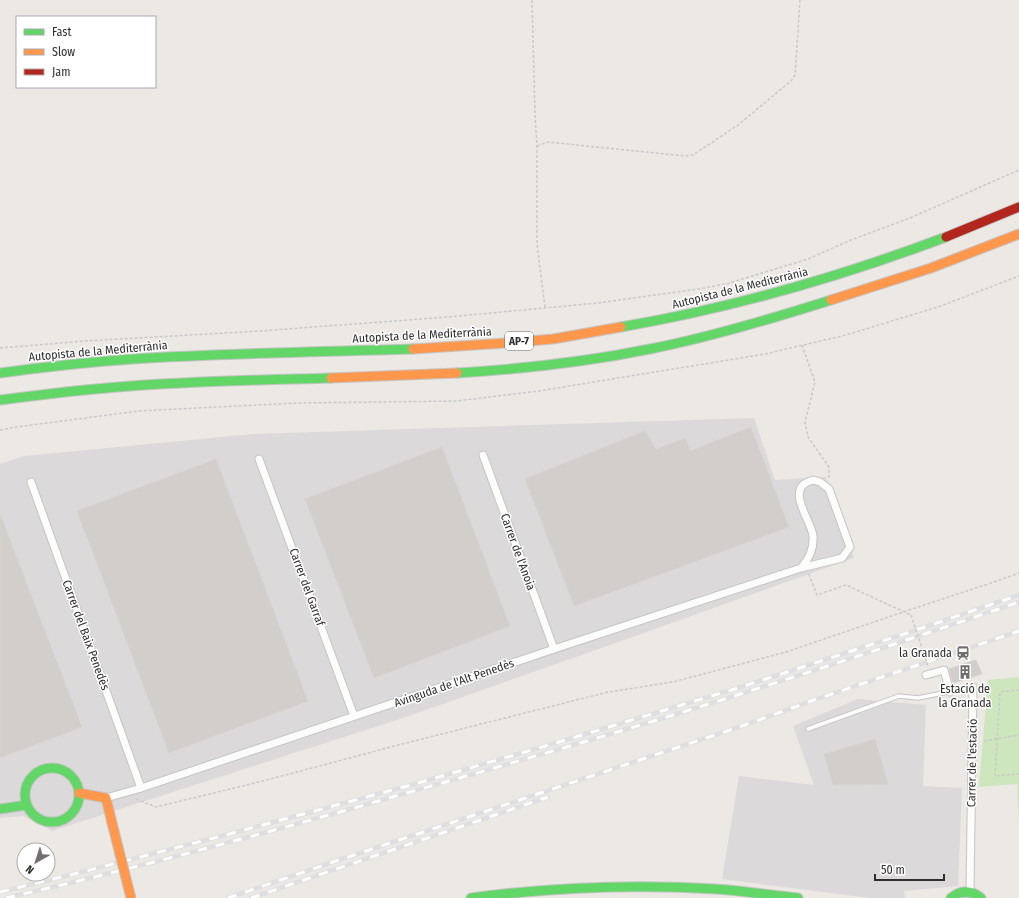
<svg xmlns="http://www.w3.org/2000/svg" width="1019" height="898" viewBox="0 0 1019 898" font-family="'Fira Sans Condensed',sans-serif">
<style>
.industrial{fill:#dcd9db}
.green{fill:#cee6be}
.building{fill:#d1cecb;stroke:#d7d4d0}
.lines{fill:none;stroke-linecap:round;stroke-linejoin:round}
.lane-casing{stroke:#c5c4c5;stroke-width:5.5}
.street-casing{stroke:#c5c4c5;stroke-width:9}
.fast-casing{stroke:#c5c4c5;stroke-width:11}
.slow-casing{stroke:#c5c4c5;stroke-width:11}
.jam-casing{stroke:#c5c4c5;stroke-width:11}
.path{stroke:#c9c9c8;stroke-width:1.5;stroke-dasharray:3 2;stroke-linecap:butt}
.lane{stroke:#fcfcfb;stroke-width:3.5}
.street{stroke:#fcfcfb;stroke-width:7}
.fast{stroke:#63d668;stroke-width:9}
.slow{stroke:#ff974d;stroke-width:9}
.jam{stroke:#b3261e;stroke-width:9}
.rail-casing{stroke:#dfdfe1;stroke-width:4.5}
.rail{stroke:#fff;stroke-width:3;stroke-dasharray:9;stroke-linecap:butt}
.slow-bridge-casing{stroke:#c5c4c5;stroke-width:11;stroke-linecap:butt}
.path-bridge{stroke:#c9c9c8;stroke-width:1.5;stroke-dasharray:3 2;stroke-linecap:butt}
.slow-bridge{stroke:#ff974d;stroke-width:9}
.labels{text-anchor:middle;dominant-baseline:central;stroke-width:3;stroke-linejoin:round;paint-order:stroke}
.shield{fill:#fff;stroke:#6d6d6d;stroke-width:1}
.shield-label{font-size:11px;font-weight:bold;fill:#2e2e2e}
.street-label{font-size:12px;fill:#2e2e2e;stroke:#fff}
.poi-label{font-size:12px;fill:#2e2e2e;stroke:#fff;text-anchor:end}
</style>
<rect width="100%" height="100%" fill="#ece8e4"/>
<g class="industrial">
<path d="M 754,418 L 775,480 L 826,477 L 854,558 L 655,629 L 403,718 L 52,831 L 23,816 L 0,818 L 0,464 L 24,456 L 253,434 Z"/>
<path d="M 858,699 L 926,705 L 923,786 L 962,788 L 958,886 L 904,891 L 905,898 L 870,898 L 722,879 L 739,776 L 814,785 L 793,726 Z"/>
</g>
<path class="green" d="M 1019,677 L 1019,825 L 1017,784 L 979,787 L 988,680 Z"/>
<g class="building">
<path d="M 751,427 L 789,527 L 574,606 L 525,479 L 645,431 L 656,449 L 686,438 L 690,451 Z"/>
<path d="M 442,447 L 510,626 L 374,678 L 305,499 Z"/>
<path d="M 216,459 L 308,701 L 169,753 L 77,511 Z"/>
<path d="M 0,514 L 82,727 L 0,758 Z"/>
<path d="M 976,660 L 982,674 L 953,683 L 949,669 Z"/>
<path d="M 875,739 L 888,784 L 833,785 L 824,754 Z"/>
</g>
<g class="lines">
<defs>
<path id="lane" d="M 808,729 L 899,696 L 918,698 L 973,687"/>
<g id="street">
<path d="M 483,455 L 554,649"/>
<path d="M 259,459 L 354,716"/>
<path d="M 31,482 L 141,788"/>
<path d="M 926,675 L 944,670 L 950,692"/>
<path d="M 106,798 L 141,788 L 554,649 L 801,568 L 842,558 L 850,547 L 829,489 L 820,482 L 813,480 C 810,481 807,482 804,484 C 790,496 812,523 813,536 C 814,548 809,559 801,568"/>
<path d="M 970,891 L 973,687"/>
</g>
<g id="fast">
<path d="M 621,327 C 732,308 840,277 946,237"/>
<path d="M 0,373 C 44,367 89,362 133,359 C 226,353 320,352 413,349"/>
<path d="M 457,373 C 522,369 586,362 650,349 C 711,337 771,319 831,300"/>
<path d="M 0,400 C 39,395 79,390 118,387 C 189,381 260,380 331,378"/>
<circle cx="52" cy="795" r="27"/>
<path d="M 0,809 L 26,805"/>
<path d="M 471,898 C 553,887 634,884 716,889 C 744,891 771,895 798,898"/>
<path d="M 951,898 C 961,890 971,890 981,898"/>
</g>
<g id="slow">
<path d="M 831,300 L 931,268 L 1019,234"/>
<path d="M 413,349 L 506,343 L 553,339 L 621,327"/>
<path d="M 331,378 L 457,373"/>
<path d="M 79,793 L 106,798 L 112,823"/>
</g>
<path id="jam" d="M 946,237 L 1019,207"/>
</defs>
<use href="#lane" class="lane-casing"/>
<use href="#street" class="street-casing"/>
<use href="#fast" class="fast-casing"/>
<use href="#slow" class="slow-casing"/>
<use href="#jam" class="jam-casing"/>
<g class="path">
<path d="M 532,0 L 535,115 L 537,146 L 537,244 L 545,308"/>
<path d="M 537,146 L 548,142 L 685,156 L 693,155 L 738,125 L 791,81 L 795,75 L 800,0"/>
<path d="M 802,345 L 815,382 L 805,422 L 808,437 L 829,467 L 829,479"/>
<path d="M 0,348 L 85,341 L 260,331 L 448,317 L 598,303 L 698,289 L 726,284 L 808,259 L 851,240 L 910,218 L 1019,170"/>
<path d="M 0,430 L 16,427 L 139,411 L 297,403 L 457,401 L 539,391 L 765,354 L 846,335 L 941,306 L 1019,276"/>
<path d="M 809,574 L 817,595 L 846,585 L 911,615"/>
<path d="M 1019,690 L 1000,692 L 995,776 L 1019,774"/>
<path d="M 984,741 L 1019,735"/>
<path d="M 136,799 L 156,807 L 263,781 L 406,743 L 608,692 L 673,682 L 786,652 L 909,610 L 991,583 L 1019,573"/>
</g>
<use href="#lane" class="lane"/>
<use href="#street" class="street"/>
<use href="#fast" class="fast"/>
<use href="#slow" class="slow"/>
<use href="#jam" class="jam"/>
<defs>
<g id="rail">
<path d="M 0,892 L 86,871 L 233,833 L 411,785 L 549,745 L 738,688 L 910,632 L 1019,595"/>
<path d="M 6,898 C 137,868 267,833 396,796 C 502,766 607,736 712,703 C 814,671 917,637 1019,602"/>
<path d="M 228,898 L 333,862 L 742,726 L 814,700 L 1019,631"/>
<path d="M 251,898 L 548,797"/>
</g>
</defs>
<use href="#rail" class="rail-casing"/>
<use href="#rail" class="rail"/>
<defs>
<path id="slow-bridge" d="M 112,823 L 131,898"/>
</defs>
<use href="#slow-bridge" class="slow-bridge-casing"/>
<path class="path-bridge" d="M 911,615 L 928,666"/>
<use href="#slow-bridge" class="slow-bridge"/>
</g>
<defs>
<symbol id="station-bare" viewBox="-9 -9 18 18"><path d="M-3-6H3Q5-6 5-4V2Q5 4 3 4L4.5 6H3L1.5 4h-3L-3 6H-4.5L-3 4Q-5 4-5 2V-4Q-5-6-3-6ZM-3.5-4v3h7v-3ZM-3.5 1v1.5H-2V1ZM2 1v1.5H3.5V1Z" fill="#706f6e" stroke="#fff" stroke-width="2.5" paint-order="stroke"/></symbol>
<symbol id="building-bare" viewBox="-9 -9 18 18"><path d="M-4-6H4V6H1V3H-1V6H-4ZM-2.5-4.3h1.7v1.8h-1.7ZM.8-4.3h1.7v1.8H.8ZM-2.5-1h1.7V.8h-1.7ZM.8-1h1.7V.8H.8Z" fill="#706f6e" stroke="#fff" stroke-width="2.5" paint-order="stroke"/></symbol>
</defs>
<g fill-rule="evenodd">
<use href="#station-bare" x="953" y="643" width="20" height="20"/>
<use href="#building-bare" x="955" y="662" width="20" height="20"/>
</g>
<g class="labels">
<rect class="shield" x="505" y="332" width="28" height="18" rx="3"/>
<g class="shield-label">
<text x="519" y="341">AP-7</text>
</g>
<g class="street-label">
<text transform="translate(740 288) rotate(-14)">Autopista de la Mediterrània</text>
<text transform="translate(422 335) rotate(-3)">Autopista de la Mediterrània</text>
<text transform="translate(98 351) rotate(-5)">Autopista de la Mediterrània</text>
<text transform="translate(518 552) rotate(70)">Carrer de l'Anoia</text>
<text transform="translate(307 587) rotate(70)">Carrer del Garraf</text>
<text transform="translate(86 635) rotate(70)">Carrer del Baix Penedès</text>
<text transform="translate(454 683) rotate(-19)">Avinguda de l'Alt Penedès</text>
<text transform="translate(972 763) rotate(-89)">Carrer de l'estació</text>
</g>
<g class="poi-label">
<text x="952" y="653">la Granada</text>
<text x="965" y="689" text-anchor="middle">Estació de<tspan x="965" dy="14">la Granada</tspan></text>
</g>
</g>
<rect x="16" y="16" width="140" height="72" fill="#ffffff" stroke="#ababab"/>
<rect x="24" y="29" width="20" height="6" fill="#63d668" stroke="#ababab"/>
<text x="52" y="36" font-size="12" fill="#2e2e2e">Fast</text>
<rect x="24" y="49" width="20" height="6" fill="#ff974d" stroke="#ababab"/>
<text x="52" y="56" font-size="12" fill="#2e2e2e">Slow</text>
<rect x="24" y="69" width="20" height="6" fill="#b3261e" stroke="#ababab"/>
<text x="52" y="76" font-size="12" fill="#2e2e2e">Jam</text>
<g transform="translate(36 862) rotate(219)"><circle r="19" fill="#ffffff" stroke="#ababab"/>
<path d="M0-3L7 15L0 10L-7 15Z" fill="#706f6e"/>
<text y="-6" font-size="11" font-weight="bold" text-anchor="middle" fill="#2e2e2e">N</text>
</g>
<path d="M875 874v6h69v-6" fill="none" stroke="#2e2e2e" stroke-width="2"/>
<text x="881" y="874" font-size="12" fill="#2e2e2e" stroke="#ffffff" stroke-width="3" paint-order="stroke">50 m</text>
</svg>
